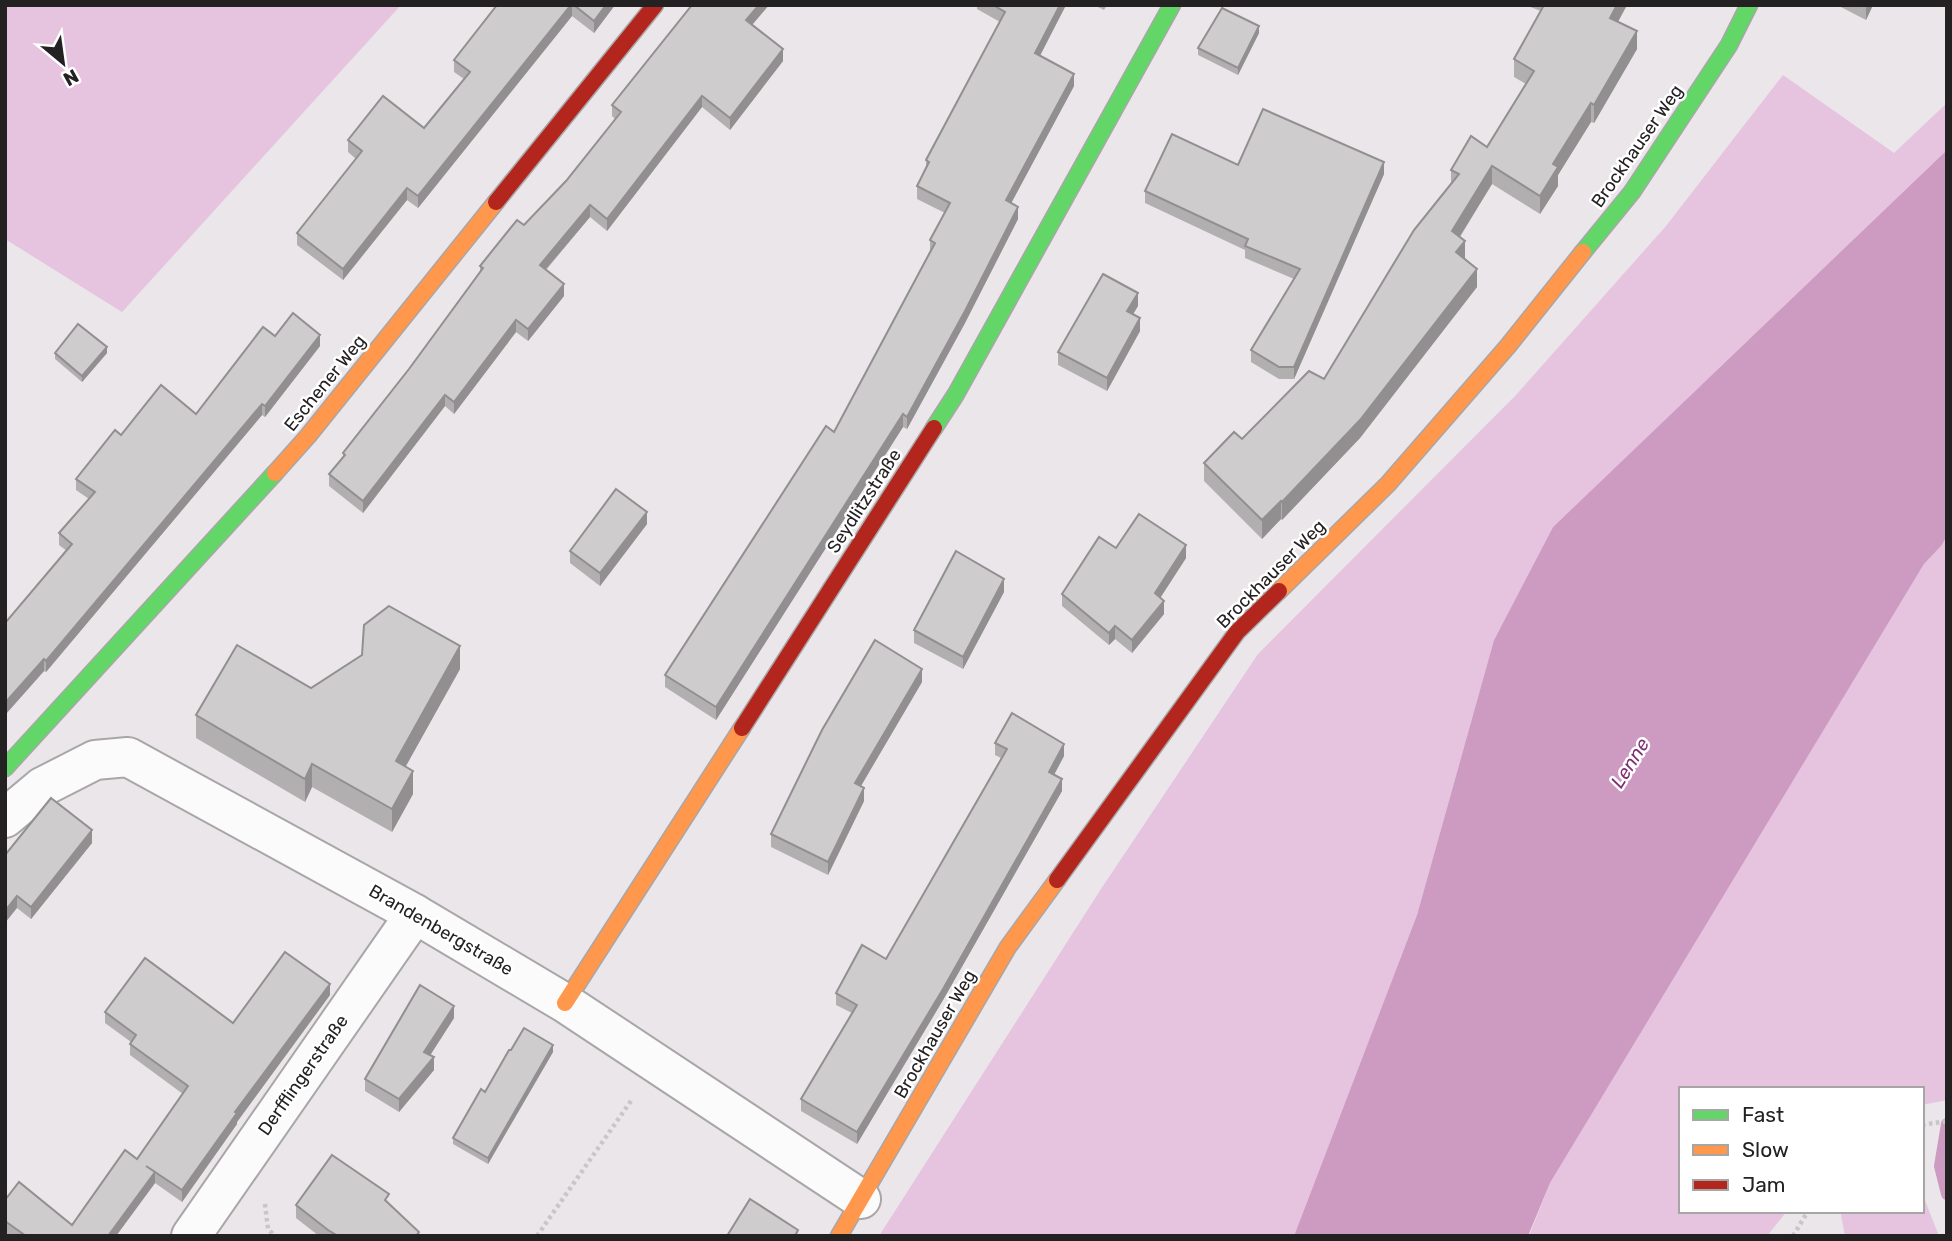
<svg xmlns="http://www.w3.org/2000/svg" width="1952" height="1241" viewBox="0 0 1952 1241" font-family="Rubik,sans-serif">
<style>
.green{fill:#e6c3de}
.water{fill:#cd9bc2}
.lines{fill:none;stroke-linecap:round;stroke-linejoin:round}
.stream{stroke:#cd9bc2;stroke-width:12}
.street-casing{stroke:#a9a6a8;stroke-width:42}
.fast-casing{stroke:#a9a6a8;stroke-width:19}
.slow-casing{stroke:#a9a6a8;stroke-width:19}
.jam-casing{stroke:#a9a6a8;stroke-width:19}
.path{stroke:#c8c6c7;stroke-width:4.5;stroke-dasharray:3.5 3.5;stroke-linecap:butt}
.street{stroke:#fcfbfc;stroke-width:38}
.fast{stroke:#63d668;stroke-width:16}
.slow{stroke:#ff974d;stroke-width:16}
.jam{stroke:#b3261e;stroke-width:16}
.wall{fill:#b2afb1}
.shaded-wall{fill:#918f90}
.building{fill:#cfccce;stroke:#918f90;stroke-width:2}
.labels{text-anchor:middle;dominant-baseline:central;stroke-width:5;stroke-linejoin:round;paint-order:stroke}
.street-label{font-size:18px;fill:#242123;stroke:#fff}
.water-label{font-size:19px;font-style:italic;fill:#812f74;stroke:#fff}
</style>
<rect width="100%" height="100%" fill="#eae6e9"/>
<g class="green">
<path d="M 5,5 L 401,5 L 122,312 L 5,239 Z"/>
<path d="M 1783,75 L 1894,153 L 1947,103 L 1947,150 L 1553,527 L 1494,640 L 1417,915 L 1294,1236 L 879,1236 L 1101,889 L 1258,654 L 1516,395 L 1666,226 Z"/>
<path d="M 1947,535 L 1947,1100 L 1922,1105 L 1922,1089 L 1681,1089 L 1681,1211 L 1787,1211 L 1767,1236 L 1529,1236 L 1550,1183 L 1924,564 L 1942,545 Z"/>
<path d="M 1922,1193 L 1939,1236 L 1845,1236 L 1841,1215 L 1844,1211 L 1922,1211 Z"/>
</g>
<path class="water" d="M 1947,150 L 1947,535 L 1942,545 L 1924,564 L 1550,1183 L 1528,1236 L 1294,1236 L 1417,915 L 1494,640 L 1553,527 Z"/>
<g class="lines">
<path class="stream" d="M 1947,1124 L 1940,1166 L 1947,1194"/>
<defs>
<g id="street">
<path d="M 5,818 L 42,787 L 95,760 L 128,757 L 415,914 L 565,1003 L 861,1199"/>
<path d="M 191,1236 L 415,914"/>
</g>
<g id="fast">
<path d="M 1583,252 L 1632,192 L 1729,45 L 1749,5"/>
<path d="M 934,428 L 956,394 L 1172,5"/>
<path d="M 5,768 L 275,473"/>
</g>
<g id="slow">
<path d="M 275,473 L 308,436 L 496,202"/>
<path d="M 1279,591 L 1388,484 L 1508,346 L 1583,252"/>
<path d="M 565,1003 L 742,728"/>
<path d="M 839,1236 L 1008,947 L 1057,880"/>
</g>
<g id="jam">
<path d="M 496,202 L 655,5"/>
<path d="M 742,728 L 934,428"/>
<path d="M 1057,880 L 1237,632 L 1279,591"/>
</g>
</defs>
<use href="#street" class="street-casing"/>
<use href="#fast" class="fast-casing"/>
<use href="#slow" class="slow-casing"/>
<use href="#jam" class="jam-casing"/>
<g class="path">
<path d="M 1922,1125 L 1947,1121"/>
<path d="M 265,1204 L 268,1229 L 275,1236"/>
<path d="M 537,1236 L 633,1098"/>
<path d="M 1793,1236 L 1808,1211"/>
</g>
<use href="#street" class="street"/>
<use href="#fast" class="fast"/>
<use href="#slow" class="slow"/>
<use href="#jam" class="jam"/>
</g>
<g class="wall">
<path d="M 497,5 L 615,5 L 594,33 L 572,16 L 418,208 L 407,200 L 343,280 L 297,245 L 297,233 L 356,159 L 348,152 L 348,140 L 424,128 L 464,79 L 454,72 L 454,60 Z"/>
<path d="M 692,5 L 769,5 L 752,25 L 783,61 L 730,130 L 702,107 L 607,231 L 590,217 L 546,270 L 564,296 L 528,341 L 516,332 L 454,414 L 445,406 L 363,513 L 329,486 L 329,474 L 343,458 L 343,453 L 409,369 L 480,272 L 480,266 L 524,225 L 566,181 L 615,119 L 612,116 L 612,105 Z"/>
<path d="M 977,5 L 1066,5 L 1040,56 L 1074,86 L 1011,203 L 1018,219 L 965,323 L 907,429 L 903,427 L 716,720 L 665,687 L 665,675 L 834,432 L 930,251 L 930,240 L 945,213 L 917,199 L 917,186 L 926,168 L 926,160 L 1000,22 L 977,9 Z"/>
<path d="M 1094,5 L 1107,5 L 1104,10 Z"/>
<path d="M 1525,5 L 1627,5 L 1618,22 L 1637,49 L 1594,123 L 1591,122 L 1558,175 L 1558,186 L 1540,214 L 1492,184 L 1460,237 L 1465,258 L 1477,287 L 1360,438 L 1282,520 L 1281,519 L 1262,539 L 1204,481 L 1204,463 L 1242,439 L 1324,379 L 1451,185 L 1451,170 L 1487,147 L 1526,84 L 1514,77 L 1514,59 L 1541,11 Z"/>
<path d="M 1837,5 L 1873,5 L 1866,20 Z"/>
<path d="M 1259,33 L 1238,75 L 1198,55 L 1198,48 Z"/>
<path d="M 1238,165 L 1384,174 L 1294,379 L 1279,379 L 1251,362 L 1251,350 L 1294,279 L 1245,258 L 1245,250 L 1145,203 L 1145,191 Z"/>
<path d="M 1138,306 L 1133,314 L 1140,331 L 1107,391 L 1058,365 L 1058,352 Z"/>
<path d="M 275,336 L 320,346 L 265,417 L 262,415 L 46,672 L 44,671 L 5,715 L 67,551 L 59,545 L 59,533 L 89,499 L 76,490 L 76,479 L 121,435 L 196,414 Z"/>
<path d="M 55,353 L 107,353 L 82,382 L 55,359 Z"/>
<path d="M 647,524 L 600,586 L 570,563 L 570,551 Z"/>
<path d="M 1116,548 L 1186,558 L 1160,598 L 1164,614 L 1132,653 L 1115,639 L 1109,645 L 1062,606 L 1062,594 Z"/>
<path d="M 1004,592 L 963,669 L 914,643 L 914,630 Z"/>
<path d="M 460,669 L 405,766 L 413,794 L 392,832 L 312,787 L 305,802 L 196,738 L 196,715 L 311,688 Z"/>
<path d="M 922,682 L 861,786 L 864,801 L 828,875 L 771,847 L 771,834 Z"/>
<path d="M 995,743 L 1064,756 L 1054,775 L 1062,791 L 943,1000 L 857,1144 L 801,1111 L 801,1099 L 852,1013 L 836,1005 L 836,993 L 886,959 L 1001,758 L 995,755 Z"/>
<path d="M 92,843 L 31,919 L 17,908 L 5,855 Z"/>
<path d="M 330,995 L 237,1122 L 237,1124 L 182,1202 L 155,1183 L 116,1236 L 10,1236 L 5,1232 L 5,1200 L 72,1225 L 137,1159 L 183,1094 L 130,1055 L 130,1044 L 131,1042 L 105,1023 L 105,1012 L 233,1023 Z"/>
<path d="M 454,1018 L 430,1055 L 434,1070 L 399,1112 L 365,1091 L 365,1079 Z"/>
<path d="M 553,1052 L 488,1164 L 453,1144 L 453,1138 L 485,1092 Z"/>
<path d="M 389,1203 L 419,1236 L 319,1236 L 296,1218 L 296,1205 Z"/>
</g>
<g class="shaded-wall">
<path d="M 571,5 L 572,5 L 572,16 L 418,208 L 418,196 Z"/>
<path d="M 606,5 L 615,5 L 594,33 L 594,21 Z"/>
<path d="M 759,5 L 769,5 L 746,32 L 746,20 Z"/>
<path d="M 1060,5 L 1066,5 L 1035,65 L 1035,53 Z"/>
<path d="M 1617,5 L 1627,5 L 1610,36 L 1610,18 Z"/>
<path d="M 1867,5 L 1873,5 L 1866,20 L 1866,8 Z"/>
<path d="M 1259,26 L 1259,33 L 1238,75 L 1238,68 Z"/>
<path d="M 1637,31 L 1637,49 L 1594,123 L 1594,105 Z"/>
<path d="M 783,49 L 783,61 L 730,130 L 730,118 Z"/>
<path d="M 1074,74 L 1074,86 L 1006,213 L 1006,200 Z"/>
<path d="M 702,96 L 702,107 L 607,231 L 607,219 Z"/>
<path d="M 1591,103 L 1591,122 L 1558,175 L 1558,186 L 1540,214 L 1540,196 L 1553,164 Z"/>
<path d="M 1384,162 L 1384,174 L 1294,379 L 1294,367 Z"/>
<path d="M 1492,166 L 1492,184 L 1452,249 L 1452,231 Z"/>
<path d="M 407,188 L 407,200 L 343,280 L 343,269 Z"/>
<path d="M 590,205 L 590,217 L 540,276 L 540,265 Z"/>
<path d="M 1018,207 L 1018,219 L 965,323 L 907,429 L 907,417 Z"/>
<path d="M 1465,241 L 1465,259 L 1456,252 Z"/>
<path d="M 1477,269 L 1477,287 L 1360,438 L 1282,520 L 1282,502 Z"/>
<path d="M 564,284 L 564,296 L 528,341 L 528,329 Z"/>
<path d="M 1138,293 L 1138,306 L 1127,324 L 1127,311 Z"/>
<path d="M 1140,318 L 1140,331 L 1107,391 L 1107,378 Z"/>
<path d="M 516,320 L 516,332 L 454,414 L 454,402 Z"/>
<path d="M 320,335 L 320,346 L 265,417 L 265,406 Z"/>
<path d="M 107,347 L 107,353 L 82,382 L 82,376 Z"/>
<path d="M 445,395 L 445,406 L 363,513 L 363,501 Z"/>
<path d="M 262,404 L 262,415 L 46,672 L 46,661 Z"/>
<path d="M 903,414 L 903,427 L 716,720 L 716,707 Z"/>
<path d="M 1281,501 L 1281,519 L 1262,539 L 1262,520 Z"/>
<path d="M 647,512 L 647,524 L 600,586 L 600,573 Z"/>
<path d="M 1186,545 L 1186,558 L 1155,606 L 1155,593 Z"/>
<path d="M 1004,579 L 1004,592 L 963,669 L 963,657 Z"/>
<path d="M 1164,601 L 1164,614 L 1132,653 L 1132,640 Z"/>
<path d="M 1115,626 L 1115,639 L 1109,645 L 1109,633 Z"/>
<path d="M 460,646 L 460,669 L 396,784 L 396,761 Z"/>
<path d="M 44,659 L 44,671 L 5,715 L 5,703 Z"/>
<path d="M 922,669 L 922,682 L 855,796 L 855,783 Z"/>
<path d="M 1064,744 L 1064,756 L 1049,784 L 1049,772 Z"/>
<path d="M 312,764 L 312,787 L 305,802 L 305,779 Z"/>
<path d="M 413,771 L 413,794 L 392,832 L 392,809 Z"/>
<path d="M 1062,779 L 1062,791 L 943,1000 L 857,1144 L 857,1132 Z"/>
<path d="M 864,788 L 864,801 L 828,875 L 828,862 Z"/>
<path d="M 92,830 L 92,843 L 31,919 L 31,907 Z"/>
<path d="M 17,896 L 17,908 L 5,923 L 5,911 Z"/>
<path d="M 330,984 L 330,995 L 237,1122 L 237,1124 L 182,1202 L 182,1190 L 235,1112 Z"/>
<path d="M 454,1006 L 454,1018 L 424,1065 L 424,1052 Z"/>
<path d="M 553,1045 L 553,1052 L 488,1164 L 488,1158 Z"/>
<path d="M 434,1057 L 434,1070 L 399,1112 L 399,1099 Z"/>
<path d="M 155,1172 L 155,1183 L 116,1236 L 108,1236 Z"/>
</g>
<g class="building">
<path d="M 497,5 L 571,5 L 418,196 L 407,188 L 343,269 L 297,233 L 362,151 L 348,140 L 383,96 L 424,128 L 470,72 L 454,60 Z"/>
<path d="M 574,5 L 606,5 L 594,21 Z"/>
<path d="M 692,5 L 759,5 L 746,20 L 783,49 L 730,118 L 702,96 L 607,219 L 590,205 L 540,265 L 564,284 L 528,329 L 516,320 L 454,402 L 445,395 L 363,501 L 329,474 L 345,455 L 343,453 L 409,369 L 483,268 L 480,266 L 517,220 L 524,225 L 566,181 L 621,112 L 612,105 Z"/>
<path d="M 993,5 L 1060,5 L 1035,53 L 1074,74 L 1006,200 L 1018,207 L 965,311 L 907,417 L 903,414 L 716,707 L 665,675 L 826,426 L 834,432 L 935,243 L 930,240 L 950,203 L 917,186 L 929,162 L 926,160 L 1005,12 Z"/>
<path d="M 1544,5 L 1617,5 L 1610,18 L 1637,31 L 1594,105 L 1591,103 L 1553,164 L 1558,167 L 1540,196 L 1492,166 L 1452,231 L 1465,241 L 1456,252 L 1477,269 L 1360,420 L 1282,502 L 1281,501 L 1262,520 L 1204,463 L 1234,432 L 1242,439 L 1309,371 L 1324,379 L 1414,230 L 1459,174 L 1451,170 L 1471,136 L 1487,147 L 1534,71 L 1514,59 Z"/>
<path d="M 1222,8 L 1259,26 L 1238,68 L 1198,48 Z"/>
<path d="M 1263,109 L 1384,162 L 1294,367 L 1279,367 L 1251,350 L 1300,269 L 1245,246 L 1248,239 L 1145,191 L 1172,134 L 1238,165 Z"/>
<path d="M 1103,274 L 1138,293 L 1127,311 L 1140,318 L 1107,378 L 1058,352 Z"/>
<path d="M 293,313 L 320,335 L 265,406 L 262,404 L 46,661 L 44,659 L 5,703 L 5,623 L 72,544 L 59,533 L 95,492 L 76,479 L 115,430 L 121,435 L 161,385 L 196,414 L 263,327 L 275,336 Z"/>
<path d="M 78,324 L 107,347 L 82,376 L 55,353 Z"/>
<path d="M 616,489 L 647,512 L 600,573 L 570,551 Z"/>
<path d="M 1139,514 L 1186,545 L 1155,593 L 1164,601 L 1132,640 L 1115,626 L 1109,633 L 1062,594 L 1099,537 L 1116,548 Z"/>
<path d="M 956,551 L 1004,579 L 963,657 L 914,630 Z"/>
<path d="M 389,606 L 460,646 L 396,761 L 413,771 L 392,809 L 312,764 L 305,779 L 196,715 L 237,645 L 311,688 L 362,655 L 364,625 Z"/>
<path d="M 875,640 L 922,669 L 855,783 L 864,788 L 828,862 L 771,834 L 822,730 Z"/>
<path d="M 1012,713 L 1064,744 L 1049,772 L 1062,779 L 943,989 L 857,1132 L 801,1099 L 857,1005 L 836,993 L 862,945 L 886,959 L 1007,749 L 995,743 Z"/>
<path d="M 51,798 L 92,830 L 31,907 L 17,896 L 5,911 L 5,855 Z"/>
<path d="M 285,952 L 330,984 L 235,1112 L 237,1113 L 182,1190 L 146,1166 L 155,1172 L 108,1236 L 26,1236 L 5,1221 L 5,1200 L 19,1182 L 72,1225 L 125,1150 L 137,1159 L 188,1086 L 130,1044 L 136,1035 L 105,1012 L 145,958 L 233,1023 Z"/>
<path d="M 420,985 L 454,1006 L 424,1052 L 434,1057 L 399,1099 L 365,1079 Z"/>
<path d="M 524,1028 L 553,1045 L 488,1158 L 453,1138 L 481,1089 L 485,1092 L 509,1050 L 511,1050 Z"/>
<path d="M 332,1155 L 389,1194 L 385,1200 L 419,1232 L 416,1236 L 338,1236 L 328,1230 L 296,1205 Z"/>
<path d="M 750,1199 L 798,1230 L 795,1236 L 727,1236 Z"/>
</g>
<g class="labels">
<g class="street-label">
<text transform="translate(1637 146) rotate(-55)">Brockhauser Weg</text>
<text transform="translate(325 383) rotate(-51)">Eschener Weg</text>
<text transform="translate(864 501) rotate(-57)">Seydlitzstraße</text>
<text transform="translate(1271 574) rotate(-45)">Brockhauser Weg</text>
<text transform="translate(441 930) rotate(30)">Brandenbergstraße</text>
<text transform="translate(935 1034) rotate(-60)">Brockhauser Weg</text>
<text transform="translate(303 1075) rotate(-55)">Derfflingerstraße</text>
</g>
<g class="water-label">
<text transform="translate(1630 763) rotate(-58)">Lenne</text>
</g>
</g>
<rect width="1952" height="1241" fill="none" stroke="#242123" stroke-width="14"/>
<rect x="1679" y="1087" width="245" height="126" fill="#ffffff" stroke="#a7a6a7" stroke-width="2"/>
<rect x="1693" y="1110" width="35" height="10" fill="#63d668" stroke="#a7a6a7" stroke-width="2"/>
<text x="1742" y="1122" font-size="21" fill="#242123">Fast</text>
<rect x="1693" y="1145" width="35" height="10" fill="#ff974d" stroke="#a7a6a7" stroke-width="2"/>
<text x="1742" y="1157" font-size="21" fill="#242123">Slow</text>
<rect x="1693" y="1180" width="35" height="10" fill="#b3261e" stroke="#a7a6a7" stroke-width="2"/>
<text x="1742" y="1192" font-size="21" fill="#242123">Jam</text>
<g transform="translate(63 63) rotate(151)" stroke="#ffffff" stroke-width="5" paint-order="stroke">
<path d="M0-5L12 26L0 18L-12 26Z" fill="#242123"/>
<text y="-10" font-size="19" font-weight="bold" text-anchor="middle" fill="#242123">N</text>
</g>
</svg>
